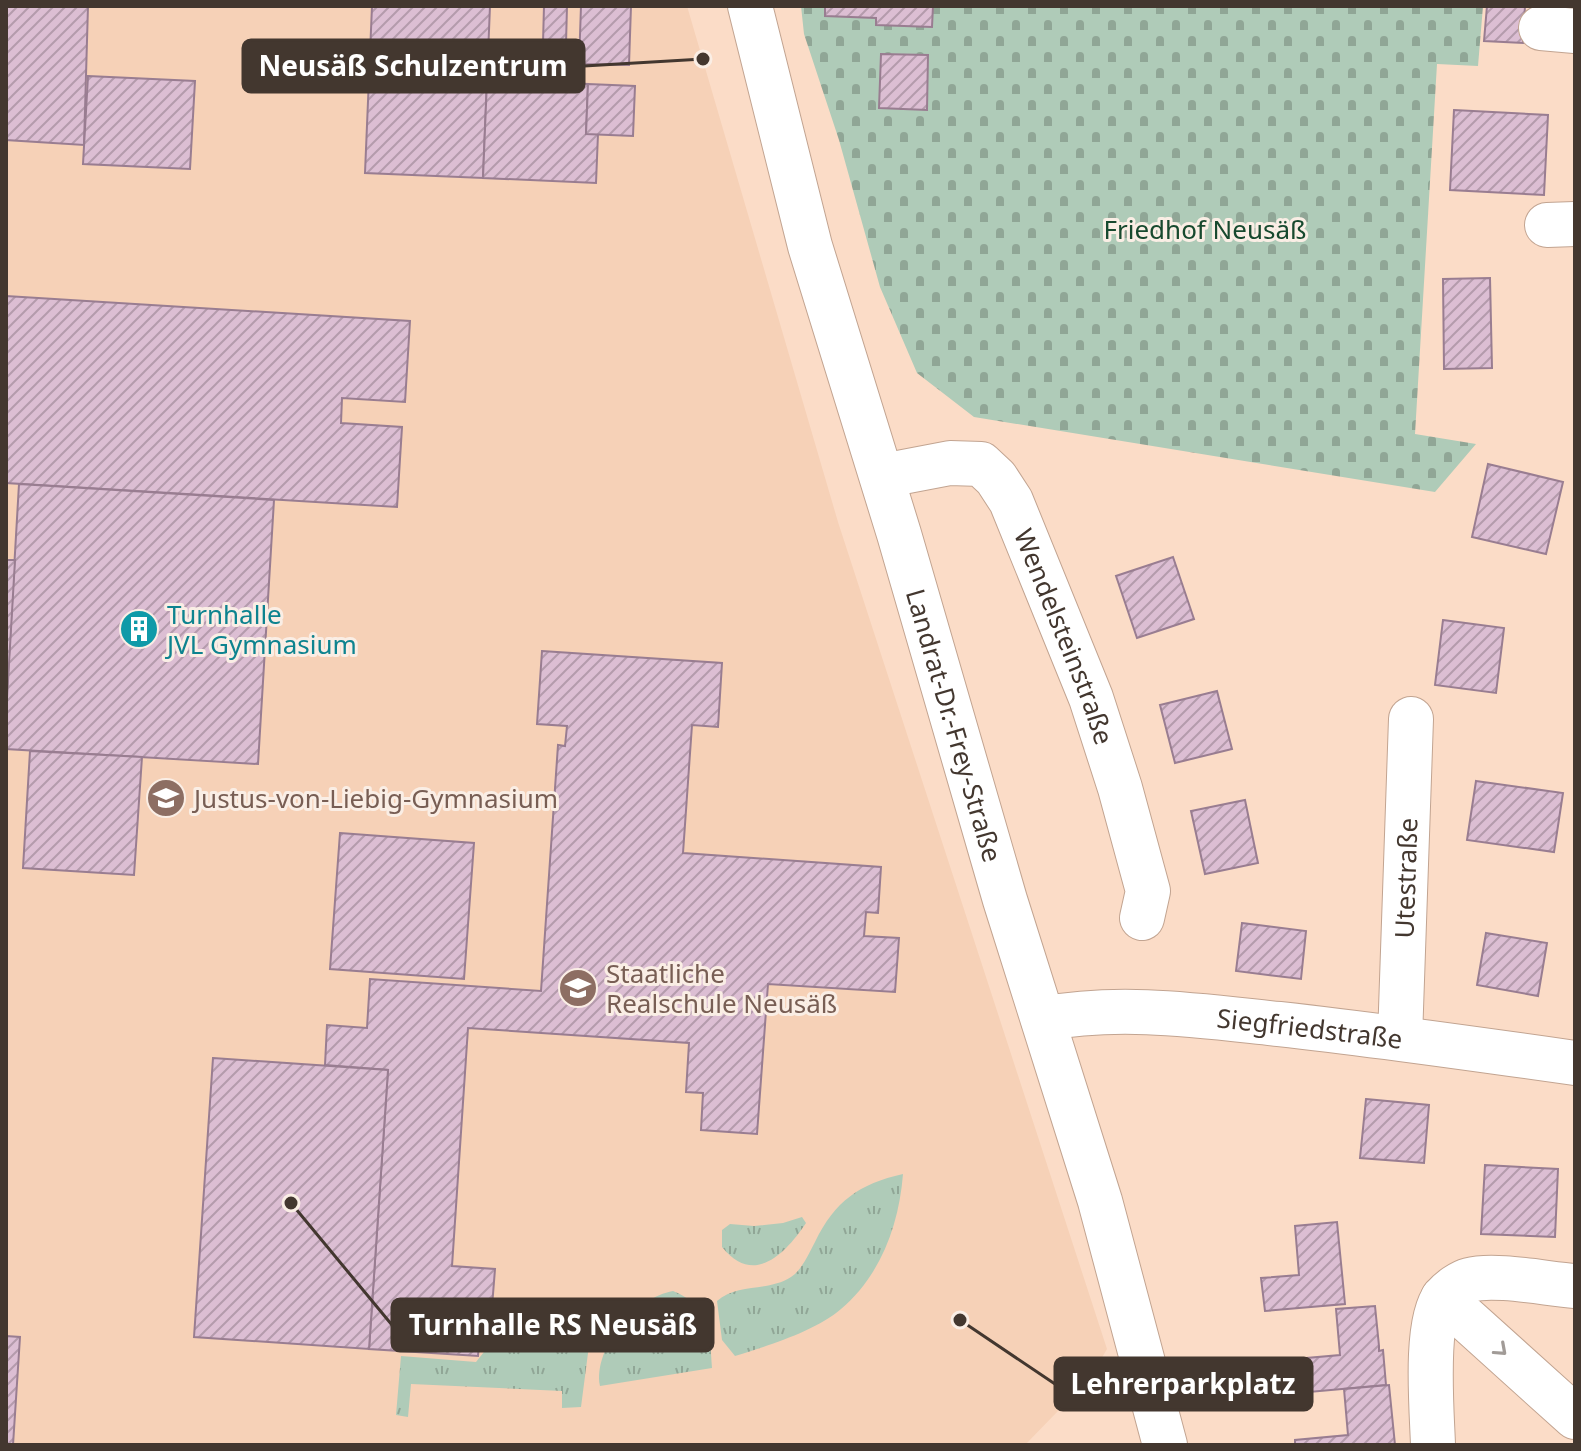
<svg xmlns="http://www.w3.org/2000/svg" width="1581" height="1451" viewBox="0 0 1581 1451" font-family="'Noto Sans',sans-serif">
<style>
.built{fill:#f6d1b7}
.grass{fill:url(#grass-tufts)}
.cemetery{fill:url(#cemetery-stones)}
.building{fill:url(#building-hatch);stroke:#997d91;stroke-width:2}
.lines{fill:none;stroke-linecap:round;stroke-linejoin:round}
.minor-casing{stroke:#c2a491;stroke-width:46}
.minor{stroke:#fff;stroke-width:44}
.oneway{stroke:#a19b97}
.labels{text-anchor:middle;dominant-baseline:central;stroke-width:6;stroke-linejoin:round;paint-order:stroke}
.park-label{font-size:26px;fill:#17492e;stroke:#faeee5}
.culture-label{font-size:26px;fill:#0d838f;stroke:#faeee5;text-anchor:start}
.street-label{font-size:26px;fill:#43372f;stroke:#faeee5}
.education-label{font-size:26px;fill:#785e54;stroke:#faeee5;text-anchor:start}
.leader{fill:none;stroke:#43372f;stroke-width:3}
.callout-dot{fill:#43372f;stroke:#faeee5;stroke-width:3}
.callout{fill:#43372f;stroke:#43372f;stroke-width:3}
.callout-label{font-size:28px;text-anchor:middle;font-weight:bold;fill:#fff}
</style>
<defs>
<pattern id="grass-tufts" width="24" height="20" patternUnits="userSpaceOnUse" patternTransform="scale(2)"><rect width="24" height="20" fill="#afcbb8"/><path d="M3 7l-1-3M5 7V3M7 7l1-3M15 17l-1-3M17 17v-4M19 17l1-3" fill="none" stroke="#90a696"/></pattern>
<pattern id="cemetery-stones" width="16" height="16" patternUnits="userSpaceOnUse" patternTransform="scale(2)"><rect width="16" height="16" fill="#afcbb8"/><path d="M2 7V4a2 2 0 0 1 4 0v3zM10 15v-3a2 2 0 0 1 4 0v3z" fill="#90a696"/></pattern>
<pattern id="building-hatch" width="6" height="6" patternUnits="userSpaceOnUse" patternTransform="scale(2)"><rect width="6" height="6" fill="#dcbed3"/><path d="M-1 1l2-2M0 6l6-6M5 7l2-2" fill="none" stroke="#b49bac"/></pattern>
</defs>
<rect width="100%" height="100%" fill="#fbdcc7"/>
<path class="built" d="M 6,6 L 687,6 L 838,522 L 1107,1349 L 1090,1378 L 1025,1445 L 6,1445 Z"/>
<g class="grass">
<path d="M 903,1174 C 899,1225 881,1275 841,1309 C 816,1331 767,1346 735,1356 L 722,1340 L 717,1301 C 737,1283 768,1292 791,1277 C 802,1270 809,1253 815,1242 C 835,1201 859,1184 903,1174 Z"/>
<path d="M 802,1217 L 806,1223 C 786,1253 754,1287 722,1247 L 722,1230 L 730,1224 L 754,1226 L 783,1223 Z"/>
<path d="M 673,1291 C 709,1305 710,1333 712,1368 L 600,1386 C 593,1347 637,1297 673,1291 Z"/>
<path d="M 580,1318 L 586,1321 L 591,1330 L 581,1407 L 562,1408 L 562,1391 L 411,1384 L 408,1417 L 396,1415 L 401,1356 L 476,1362 L 510,1319 C 529,1353 551,1346 572,1319 Z"/>
</g>
<path class="cemetery" d="M 801,6 L 1483,6 L 1478,66 L 1437,64 L 1415,434 L 1476,444 L 1435,492 L 974,417 L 917,373 L 880,287 L 839,140 L 804,34 Z"/>
<g class="building">
<path d="M 6,6 L 88,6 L 84,145 L 6,140 Z"/>
<path d="M 372,6 L 490,6 L 483,178 L 365,173 Z"/>
<path d="M 544,6 L 567,6 L 566,44 L 543,43 Z"/>
<path d="M 581,6 L 631,6 L 629,65 L 579,64 Z"/>
<path d="M 825,6 L 933,6 L 932,27 L 876,25 L 876,18 L 825,16 Z"/>
<path d="M 1487,6 L 1525,6 L 1523,43 L 1484,41 Z"/>
<path d="M 881,54 L 928,55 L 927,110 L 879,108 Z"/>
<path d="M 88,76 L 195,81 L 190,169 L 83,164 Z"/>
<path d="M 487,80 L 588,84 L 586,134 L 598,134 L 596,183 L 483,178 Z"/>
<path d="M 588,84 L 635,86 L 633,136 L 586,134 Z"/>
<path d="M 1454,110 L 1548,115 L 1544,195 L 1450,190 Z"/>
<path d="M 1490,278 L 1492,368 L 1444,369 L 1443,279 Z"/>
<path d="M 6,296 L 410,321 L 405,402 L 342,398 L 341,423 L 402,427 L 397,507 L 6,483 Z"/>
<path d="M 1488,464 L 1563,482 L 1546,554 L 1472,537 Z"/>
<path d="M 19,484 L 274,500 L 258,764 L 6,749 L 6,708 Z"/>
<path d="M 1173,557 L 1194,619 L 1137,638 L 1116,576 Z"/>
<path d="M 6,560 L 15,560 L 7,698 L 6,698 Z"/>
<path d="M 1443,620 L 1504,628 L 1496,693 L 1435,685 Z"/>
<path d="M 542,651 L 722,663 L 718,727 L 692,725 L 683,853 L 881,867 L 878,913 L 866,912 L 864,936 L 899,938 L 895,992 L 768,984 L 757,1134 L 701,1130 L 703,1093 L 686,1092 L 689,1043 L 468,1028 L 452,1266 L 495,1269 L 490,1332 L 480,1331 L 478,1356 L 369,1349 L 388,1070 L 325,1065 L 327,1025 L 367,1028 L 370,979 L 541,991 L 558,745 L 565,746 L 567,726 L 537,724 Z"/>
<path d="M 1217,691 L 1232,749 L 1175,763 L 1160,705 Z"/>
<path d="M 30,751 L 142,757 L 134,875 L 23,868 Z"/>
<path d="M 1476,781 L 1563,793 L 1554,852 L 1467,840 Z"/>
<path d="M 1245,800 L 1258,863 L 1205,874 L 1191,811 Z"/>
<path d="M 340,833 L 474,843 L 464,979 L 330,969 Z"/>
<path d="M 1242,923 L 1306,931 L 1301,979 L 1236,971 Z"/>
<path d="M 1486,933 L 1547,943 L 1538,996 L 1477,985 Z"/>
<path d="M 213,1058 L 388,1070 L 369,1349 L 194,1337 Z"/>
<path d="M 1366,1099 L 1429,1105 L 1424,1163 L 1360,1158 Z"/>
<path d="M 1485,1165 L 1558,1169 L 1555,1237 L 1481,1234 Z"/>
<path d="M 1337,1222 L 1345,1304 L 1265,1311 L 1261,1278 L 1299,1275 L 1295,1226 Z"/>
<path d="M 1375,1306 L 1379,1346 L 1379,1351 L 1383,1350 L 1386,1385 L 1287,1394 L 1284,1360 L 1340,1355 L 1336,1309 Z"/>
<path d="M 6,1336 L 20,1337 L 13,1445 L 6,1445 Z"/>
<path d="M 1389,1385 L 1395,1445 L 1295,1445 L 1295,1440 L 1348,1435 L 1344,1389 Z"/>
</g>
<g class="lines">
<defs>
<g id="minor">
<path id="s1" d="M 750,6 L 810,246 L 899,534 L 1005,900 L 1100,1201 L 1165,1445"/>
<path d="M 1541,28 L 1575,31"/>
<path d="M 1547,225 L 1575,224"/>
<path id="s2" d="M 882,476 L 950,463 L 981,464 L 996,478 L 1011,501 L 1091,698 L 1120,788 L 1148,891 L 1142,918"/>
<path id="s3" d="M 1043,1019 C 1120,1004 1202,1016 1279,1024 C 1378,1035 1477,1049 1575,1063"/>
<path id="s4" d="M 1400,1038 L 1411,719"/>
<path d="M 1443,1298 L 1575,1417"/>
<path d="M 1433,1445 C 1432,1412 1424,1322 1444,1297 C 1450,1290 1461,1282 1469,1280 C 1495,1273 1547,1284 1575,1286"/>
</g>
</defs>
<use href="#minor" class="minor-casing"/>
<use href="#minor" class="minor"/>
</g>
<defs><path id="oneway-chevron" d="M-2-3.5L2.5 0L-2 3.5" fill="none" stroke-width="1.6" stroke-linecap="round" stroke-linejoin="round" transform="scale(2)"/></defs>
<use class="oneway" href="#oneway-chevron" transform="translate(1501 1350) rotate(42)"/>
<defs>
<symbol id="building-disc" viewBox="-11 -11 22 22"><circle r="9.5" fill="#0f9aa8" stroke="#faeee5"/><path d="M-4-6H4V6H1V3H-1V6H-4ZM-2.5-4.3h1.7v1.8h-1.7ZM.8-4.3h1.7v1.8H.8ZM-2.5-1h1.7V.8h-1.7ZM.8-1h1.7V.8H.8Z" fill="#fff"/></symbol>
<symbol id="school-disc" viewBox="-11 -11 22 22"><circle r="9.5" fill="#8d6e63" stroke="#faeee5"/><path d="M0-5L7-2L0 1L-7-2ZM-4 1L0 2.5L4 1V4Q0 6-4 4Z" fill="#fff"/></symbol>
</defs>
<g fill-rule="evenodd">
<use href="#building-disc" x="117" y="607" width="44" height="44"/>
<use href="#school-disc" x="144" y="776" width="44" height="44"/>
<use href="#school-disc" x="556" y="966" width="44" height="44"/>
</g>
<g class="labels">
<g class="park-label">
<text x="1205" y="229">Friedhof Neusäß</text>
</g>
<g class="culture-label">
<text x="167" y="614">Turnhalle<tspan x="167" dy="30">JVL Gymnasium</tspan></text>
</g>
<g class="street-label">
<text stroke="none"><textPath href="#s2" startOffset="294">Wendelsteinstraße</textPath></text>
<text stroke="none"><textPath href="#s1" startOffset="748">Landrat-Dr.-Frey-Straße</textPath></text>
<text stroke="none"><textPath href="#s4" startOffset="160">Utestraße</textPath></text>
<text stroke="none"><textPath href="#s3" startOffset="268">Siegfriedstraße</textPath></text>
</g>
<g class="education-label">
<text x="194" y="798">Justus-von-Liebig-Gymnasium</text>
<text x="606" y="973">Staatliche<tspan x="606" dy="30">Realschule Neusäß</tspan></text>
</g>
</g>
<path class="leader" d="M703 59L584 66M291 1203L392 1325M960 1320L1055 1384"/>
<g class="callout-dot">
<circle cx="703" cy="59" r="8"/>
<circle cx="291" cy="1203" r="8"/>
<circle cx="960" cy="1320" r="8"/>
</g>
<g class="callout">
<rect x="243" y="40" width="341" height="52" rx="8"/>
<rect x="392" y="1299" width="321" height="52" rx="8"/>
<rect x="1055" y="1358" width="257" height="52" rx="8"/>
</g>
<g class="callout-label">
<text x="413" y="76">Neusäß Schulzentrum</text>
<text x="553" y="1335">Turnhalle RS Neusäß</text>
<text x="1183" y="1394">Lehrerparkplatz</text>
</g>
<rect width="1581" height="1451" fill="none" stroke="#43372f" stroke-width="16"/>
</svg>
